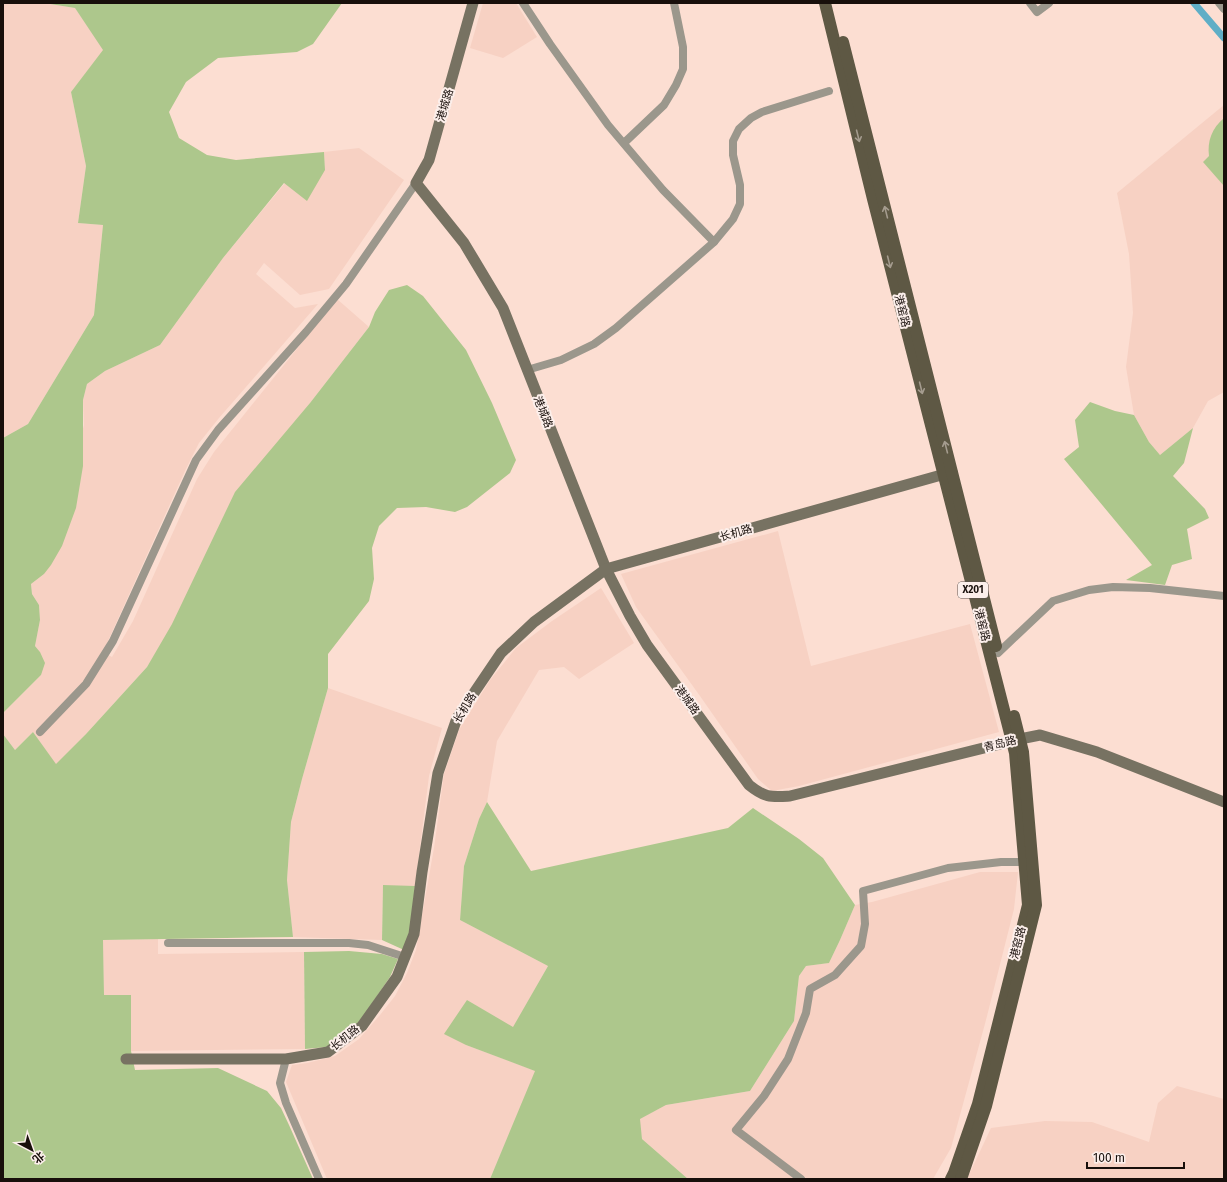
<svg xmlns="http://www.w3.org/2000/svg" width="1227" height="1182" viewBox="0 0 1227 1182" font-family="'Fira Sans','Noto Sans SC',sans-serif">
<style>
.built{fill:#f7d1c3}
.green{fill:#adc78c}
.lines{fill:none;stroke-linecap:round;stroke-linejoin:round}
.canal{stroke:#5faec6;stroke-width:7}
.street{stroke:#9b978c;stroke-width:8}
.secondary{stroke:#777262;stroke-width:11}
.primary{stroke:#5e5844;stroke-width:12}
.oneway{stroke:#a59c8f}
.labels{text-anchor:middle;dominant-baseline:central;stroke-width:4;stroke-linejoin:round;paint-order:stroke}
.shield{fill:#fcefeb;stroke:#5c524e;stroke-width:1}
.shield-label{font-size:10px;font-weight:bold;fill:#180f0b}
.street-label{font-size:11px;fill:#180f0b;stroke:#fcefeb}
</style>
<rect width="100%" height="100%" fill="#fcded2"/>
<g class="built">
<path d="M 3,3 L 44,3 L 75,8 L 104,50 L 71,92 L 86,166 L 78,223 L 103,225 L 94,315 L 28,424 L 3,438 Z"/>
<path d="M 483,3 L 516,3 L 537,37 L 503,58 L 470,48 Z"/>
<path d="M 1224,105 L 1224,392 L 1208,401 L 1193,428 L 1160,455 L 1149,442 L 1134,415 L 1126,367 L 1133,313 L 1129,254 L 1117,193 Z"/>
<path d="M 359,148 L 404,180 L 329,289 L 300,295 L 264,263 L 256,274 L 295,308 L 318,304 L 219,418 L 199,443 L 185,471 L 103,652 L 112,657 L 133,621 L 197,479 L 214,452 L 337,299 L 369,327 L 310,403 L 147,667 L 86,734 L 56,765 L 33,732 L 15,750 L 3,734 L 3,713 L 41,675 L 40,652 L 35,646 L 40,620 L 39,605 L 32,594 L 31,584 L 44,574 L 84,425 L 83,400 L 87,384 L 105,371 L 160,345 L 223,258 L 285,183 L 325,170 L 324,152 Z"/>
<path d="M 778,531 L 811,666 L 970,624 L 999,732 L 799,786 L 772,791 L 758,779 L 700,696 L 636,607 L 621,574 Z"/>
<path d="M 601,588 L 634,643 L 579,679 L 564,667 L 539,670 L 497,741 L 487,802 L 479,819 L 464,866 L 460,920 L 548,966 L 513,1028 L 467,1000 L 466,1045 L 536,1071 L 490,1179 L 327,1179 L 286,1082 L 292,1065 L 307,1063 L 335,1056 L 359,1039 L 380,1015 L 395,996 L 407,973 L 416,950 L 434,848 L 444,774 L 459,730 L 490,680 L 516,648 L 552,621 Z"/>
<path d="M 328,688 L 442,728 L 429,776 L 415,886 L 383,886 L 382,940 L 293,937 L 287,880 L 291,822 L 302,779 Z"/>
<path d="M 980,872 L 1018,872 L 1014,909 L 986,1020 L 951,1148 L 933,1179 L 688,1179 L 642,1139 L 639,1119 L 666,1105 L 750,1091 L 794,1021 L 799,976 L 806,966 L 829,963 L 840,940 L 855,905 L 872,902 Z"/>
<path d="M 158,939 L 158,954 L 304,952 L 305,1049 L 131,1051 L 131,995 L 104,995 L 103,940 Z"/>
<path d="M 1177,1086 L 1224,1099 L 1224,1179 L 967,1179 L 991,1128 L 1045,1121 L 1092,1122 L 1149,1142 L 1158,1103 Z"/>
</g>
<g class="green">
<path d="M 44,3 L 342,3 L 313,44 L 297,52 L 218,58 L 186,82 L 169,112 L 179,138 L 207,155 L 236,160 L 324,152 L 325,170 L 307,201 L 284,183 L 223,258 L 160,345 L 105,371 L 87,384 L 83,400 L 83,466 L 76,508 L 62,546 L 51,565 L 44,574 L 31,584 L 32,594 L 39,605 L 40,620 L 35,646 L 40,652 L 45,663 L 41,675 L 3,713 L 3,438 L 28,424 L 94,315 L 103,225 L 78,223 L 86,166 L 71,92 L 103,50 L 75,8 Z"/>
<path d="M 1224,118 L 1224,186 L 1203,162 L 1209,156 C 1207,141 1212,128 1224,118 Z"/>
<path d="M 407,285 L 423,296 L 466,350 L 492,403 L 516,460 L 510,473 L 467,507 L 455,512 L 426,507 L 397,508 L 379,526 L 372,548 L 374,579 L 369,601 L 328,654 L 328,688 L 302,779 L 291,822 L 287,880 L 293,937 L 103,940 L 104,995 L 131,995 L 131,1051 L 135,1070 L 218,1068 L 267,1091 L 281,1108 L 289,1125 L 313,1179 L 3,1179 L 3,734 L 15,750 L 33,732 L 56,764 L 86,734 L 147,667 L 172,624 L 235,492 L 310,403 L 369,327 L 375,312 L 389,290 Z"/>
<path d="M 1090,402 L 1115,411 L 1134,415 L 1149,442 L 1160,455 L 1193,428 L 1184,463 L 1173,476 L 1205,509 L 1209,518 L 1187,529 L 1192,559 L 1172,565 L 1165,585 L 1126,580 L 1152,565 L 1064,459 L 1079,447 L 1075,420 Z"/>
<path d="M 487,802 L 531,871 L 728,828 L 753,808 L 799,839 L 823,858 L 855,905 L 840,940 L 829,963 L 806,966 L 799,976 L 794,1021 L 750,1091 L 666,1105 L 640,1119 L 642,1139 L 688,1179 L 490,1179 L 535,1071 L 466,1045 L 444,1034 L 467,1000 L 513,1027 L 548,966 L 460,920 L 464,866 L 479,819 Z"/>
<path d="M 383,885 L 415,886 L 410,932 L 404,950 L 382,940 Z"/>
<path d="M 349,951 L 382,954 L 398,959 L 390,977 L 360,1021 L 327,1047 L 305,1049 L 304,952 Z"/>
</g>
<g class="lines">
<path class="canal" d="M 1194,3 L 1224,38"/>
<g class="street">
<path d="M 523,3 L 550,44 L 608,125 L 663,190 L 714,242"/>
<path d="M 1030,3 L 1037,12 L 1049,3"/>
<path d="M 1219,3 L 1224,9"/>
<path d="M 624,143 L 664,105 L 676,85 L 683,69 L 683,47 L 674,3"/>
<path d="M 527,370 L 561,360 L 594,344 L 616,328 L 714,242 L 733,219 L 740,204 L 740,185 L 733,155 L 733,141 L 739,129 L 751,118 L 762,112 L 829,91"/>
<path d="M 998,653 L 1053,601 L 1089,590 L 1113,587 L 1150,588 L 1224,596"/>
<path d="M 40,732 L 86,684 L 113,641 L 196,460 L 218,430 L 306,332 L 346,284 L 416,183"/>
<path d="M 168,943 L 349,943 L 368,945 L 405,957"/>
<path d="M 286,1059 L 280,1083 L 286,1103 L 319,1179"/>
<path d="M 801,1179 L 736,1130 L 764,1096 L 788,1059 L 806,1013 L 810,989 L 835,975 L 861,946 L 865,924 L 863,891 L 948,868 L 1001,862 L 1024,862"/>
</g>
<g class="secondary">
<path d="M 473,3 L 429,160 L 416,183 L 464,243 L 503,308 L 606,569 L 630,616 L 647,645 L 749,785 C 765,798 771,797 790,796 L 1020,739 L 1040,735 L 1097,752 L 1224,802"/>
<path d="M 126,1059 L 286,1059 L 328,1052 L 362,1026 L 397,977 L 414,934 L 422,872 L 438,773 L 457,718 L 501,653 L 534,622 L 606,569 L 952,472"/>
</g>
<g class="primary">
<path d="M 825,3 L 873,199 L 1015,753 L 1028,905 L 978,1104 L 954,1173 L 951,1179"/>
<path d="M 843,42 L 996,646"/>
<path d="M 961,1179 L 986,1106 L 1036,905 L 1023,752 L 1014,716"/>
</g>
</g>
<defs><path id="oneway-shaft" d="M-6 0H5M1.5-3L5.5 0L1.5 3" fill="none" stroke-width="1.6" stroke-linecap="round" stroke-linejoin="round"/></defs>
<g class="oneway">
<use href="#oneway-shaft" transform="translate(858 136) rotate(76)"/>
<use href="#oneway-shaft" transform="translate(886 212) rotate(-104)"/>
<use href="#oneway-shaft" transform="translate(889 262) rotate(76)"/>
<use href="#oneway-shaft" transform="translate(921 388) rotate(76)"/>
<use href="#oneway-shaft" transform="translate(946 447) rotate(-104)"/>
</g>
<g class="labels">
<rect class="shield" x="958" y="582" width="30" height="16" rx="3"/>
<g class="shield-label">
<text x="973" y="590">X201</text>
</g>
<g class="street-label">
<text transform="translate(445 105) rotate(-74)">港城路</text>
<text transform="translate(902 311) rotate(76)">港窑路</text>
<text transform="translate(543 412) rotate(68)">港城路</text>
<text transform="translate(736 533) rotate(-16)">长机路</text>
<text transform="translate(982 625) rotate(76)">港窑路</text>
<text transform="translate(687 700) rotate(54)">港城路</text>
<text transform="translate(465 708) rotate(-59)">长机路</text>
<text transform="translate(1000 744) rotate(-14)">青岛路</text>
<text transform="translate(1018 943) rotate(-76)">港窑路</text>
<text transform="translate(345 1038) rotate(-38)">长机路</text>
</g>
</g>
<rect width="1227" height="1182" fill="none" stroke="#180f0b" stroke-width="8"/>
<g transform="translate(32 1150) rotate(139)" stroke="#fcefeb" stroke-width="3" paint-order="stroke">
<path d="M0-3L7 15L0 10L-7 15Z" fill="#180f0b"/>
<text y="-6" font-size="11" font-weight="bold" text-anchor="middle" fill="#180f0b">北</text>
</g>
<path d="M1087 1162v6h97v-6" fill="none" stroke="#180f0b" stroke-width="2"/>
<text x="1093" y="1162" font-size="12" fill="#180f0b" stroke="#fcefeb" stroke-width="3" paint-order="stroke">100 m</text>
</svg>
